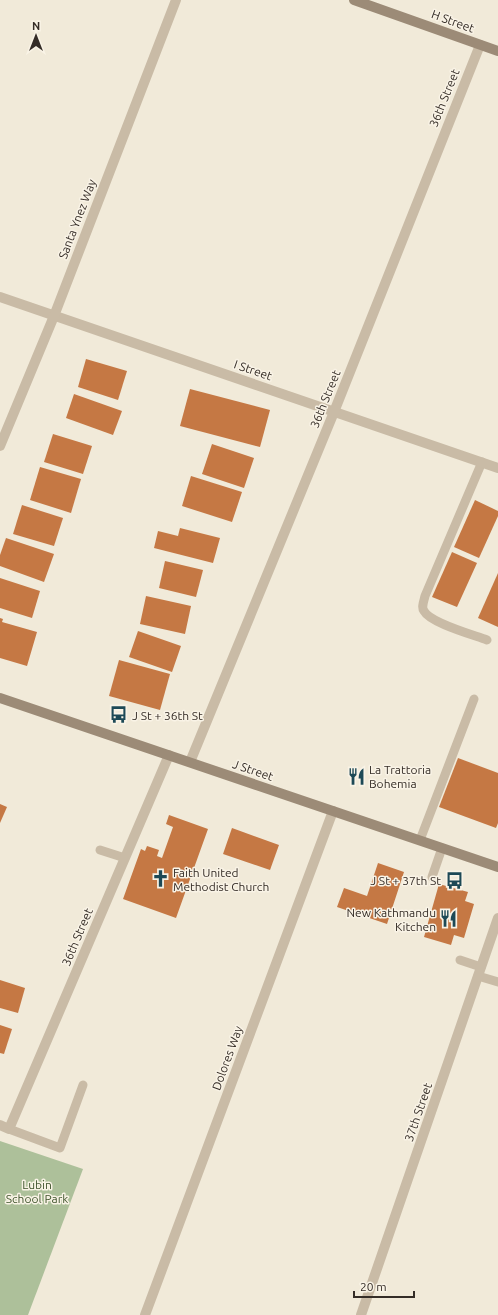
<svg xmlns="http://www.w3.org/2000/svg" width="498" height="1315" viewBox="0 0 498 1315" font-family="Ubuntu,sans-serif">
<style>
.green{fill:#adc09a}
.building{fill:#c57844}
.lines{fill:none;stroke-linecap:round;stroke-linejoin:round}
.service{stroke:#c9bba6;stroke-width:9}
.minor{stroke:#c9bba6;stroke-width:10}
.secondary{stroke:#9c8b77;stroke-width:10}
.labels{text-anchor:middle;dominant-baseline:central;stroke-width:3;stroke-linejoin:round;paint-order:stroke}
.street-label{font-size:12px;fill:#352d27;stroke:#f9f3e6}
.poi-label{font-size:12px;fill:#352d27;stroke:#f9f3e6;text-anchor:start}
.park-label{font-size:12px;fill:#3e532b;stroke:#f9f3e6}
</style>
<rect width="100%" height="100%" fill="#f1ead9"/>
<path class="green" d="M 0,1141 L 83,1169 L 28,1315 L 0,1315 Z"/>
<g class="building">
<path d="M 86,359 L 127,371 L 118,400 L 78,387 Z"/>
<path d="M 190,389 L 270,410 L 260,447 L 180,426 Z"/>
<path d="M 74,394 L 122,411 L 113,435 L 66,418 Z"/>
<path d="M 53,434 L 92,446 L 83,474 L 44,462 Z"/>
<path d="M 212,444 L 254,458 L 244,488 L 202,474 Z"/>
<path d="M 40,467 L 81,479 L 71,513 L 30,500 Z"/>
<path d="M 191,476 L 242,492 L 232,522 L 182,506 Z"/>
<path d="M 475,500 L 498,511 L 498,516 L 479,558 L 454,547 Z"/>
<path d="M 22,505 L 63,518 L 54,546 L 13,534 Z"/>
<path d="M 180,528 L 220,538 L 213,563 L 154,548 L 158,531 L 178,536 Z"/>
<path d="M 6,538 L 54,554 L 44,582 L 0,566 L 0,555 Z"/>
<path d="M 452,552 L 477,563 L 457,607 L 432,597 Z"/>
<path d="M 165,561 L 203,570 L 196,597 L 159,588 Z"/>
<path d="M 498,573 L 498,627 L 478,618 Z"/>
<path d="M 0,578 L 40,591 L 32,618 L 0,608 Z"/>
<path d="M 146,596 L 191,606 L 185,634 L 140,624 Z"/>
<path d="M 0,618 L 3,619 L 2,622 L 37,632 L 27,666 L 0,658 Z"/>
<path d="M 138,631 L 181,646 L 172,672 L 129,657 Z"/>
<path d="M 119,660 L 170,674 L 160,710 L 109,696 Z"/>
<path d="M 458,758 L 498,773 L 498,823 L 496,828 L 439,807 Z"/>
<path d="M 0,804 L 7,807 L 0,823 Z"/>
<path d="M 169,815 L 208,829 L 176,918 L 123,899 L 141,849 L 145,851 L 147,846 L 159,850 L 157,856 L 162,858 L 173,827 L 166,824 Z"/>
<path d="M 232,828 L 279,845 L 270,870 L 223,854 Z"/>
<path d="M 378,863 L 404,872 L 387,924 L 337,907 L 344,888 L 367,896 Z"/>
<path d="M 439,884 L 468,892 L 465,901 L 474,904 L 464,938 L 454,935 L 451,945 L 424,937 Z"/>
<path d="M 0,980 L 25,988 L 18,1013 L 0,1008 Z"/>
<path d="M 0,1025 L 12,1029 L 4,1054 L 0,1053 Z"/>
</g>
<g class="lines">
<g class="service">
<path d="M 482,462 L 425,596 C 424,601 421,607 424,611 C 430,623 474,635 487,640"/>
<path d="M 420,840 L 474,699"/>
<path d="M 100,850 L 125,858"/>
<path d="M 432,877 L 442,848"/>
<path d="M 460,960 L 481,967"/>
<path d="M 478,976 L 498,982"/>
<path d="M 9,1129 L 60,1148 L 83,1085"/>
</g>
<g class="minor">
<path d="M 0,297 L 498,468"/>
<path d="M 0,446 L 54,316 L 176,0"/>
<path d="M 190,762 L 334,412 L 480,45"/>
<path d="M 0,1125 L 9,1129 L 169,755"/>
<path d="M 145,1315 L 333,811"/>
<path d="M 361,1315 L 498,918"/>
</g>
<g class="secondary">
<path d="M 354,0 L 498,51"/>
<path d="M 0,698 L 498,867"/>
</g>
</g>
<defs>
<symbol id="bus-bare" viewBox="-9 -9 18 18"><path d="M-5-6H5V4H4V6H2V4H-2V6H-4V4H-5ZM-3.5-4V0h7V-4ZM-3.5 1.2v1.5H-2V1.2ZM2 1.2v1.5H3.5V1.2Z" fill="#1d4956" stroke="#f9f3e6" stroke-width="2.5" paint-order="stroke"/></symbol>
<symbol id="restaurant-bare" viewBox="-9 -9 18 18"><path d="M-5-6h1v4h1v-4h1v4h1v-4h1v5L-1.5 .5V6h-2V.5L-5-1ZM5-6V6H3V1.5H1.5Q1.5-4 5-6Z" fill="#1d4956" stroke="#f9f3e6" stroke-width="2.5" paint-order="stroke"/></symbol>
<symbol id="church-bare" viewBox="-9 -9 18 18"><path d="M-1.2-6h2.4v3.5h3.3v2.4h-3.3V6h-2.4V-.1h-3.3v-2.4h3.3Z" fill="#1d4956" stroke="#f9f3e6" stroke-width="2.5" paint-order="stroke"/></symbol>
</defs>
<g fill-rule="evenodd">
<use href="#bus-bare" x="106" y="702" width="25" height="25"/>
<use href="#restaurant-bare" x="344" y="764" width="25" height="25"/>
<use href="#church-bare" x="148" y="866" width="25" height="25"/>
<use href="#bus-bare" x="442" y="868" width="25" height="25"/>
<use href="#restaurant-bare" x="436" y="906" width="25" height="25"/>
</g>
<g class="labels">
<g class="street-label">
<text transform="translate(453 21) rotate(20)">H Street</text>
<text transform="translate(444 98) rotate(-68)">36th Street</text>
<text transform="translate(77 219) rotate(-69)">Santa Ynez Way</text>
<text transform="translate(253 370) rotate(19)">I Street</text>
<text transform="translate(325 399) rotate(-68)">36th Street</text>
<text transform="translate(253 770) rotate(19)">J Street</text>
<text transform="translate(77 937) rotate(-67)">36th Street</text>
<text transform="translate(227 1058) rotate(-70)">Dolores Way</text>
<text transform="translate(418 1112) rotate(-71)">37th Street</text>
</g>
<g class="poi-label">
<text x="132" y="715">J St + 36th St</text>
<text x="369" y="769">La Trattoria<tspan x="369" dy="14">Bohemia</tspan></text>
<text x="173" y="872">Faith United<tspan x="173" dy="14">Methodist Church</tspan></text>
<text x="441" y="880" text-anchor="end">J St + 37th St</text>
<text x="436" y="912" text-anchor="end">New Kathmandu<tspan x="436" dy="14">Kitchen</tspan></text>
</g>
<g class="park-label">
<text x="37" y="1184">Lubin<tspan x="37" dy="14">School Park</tspan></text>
</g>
</g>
<g transform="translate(36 36)" stroke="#f9f3e6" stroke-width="3" paint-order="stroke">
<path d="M0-3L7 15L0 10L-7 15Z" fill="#352d27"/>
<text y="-6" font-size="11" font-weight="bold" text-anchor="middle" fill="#352d27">N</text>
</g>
<path d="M354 1291v6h60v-6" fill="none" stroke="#352d27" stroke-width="2"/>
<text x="360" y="1291" font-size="12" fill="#352d27" stroke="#f9f3e6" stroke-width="3" paint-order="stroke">20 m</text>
</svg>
